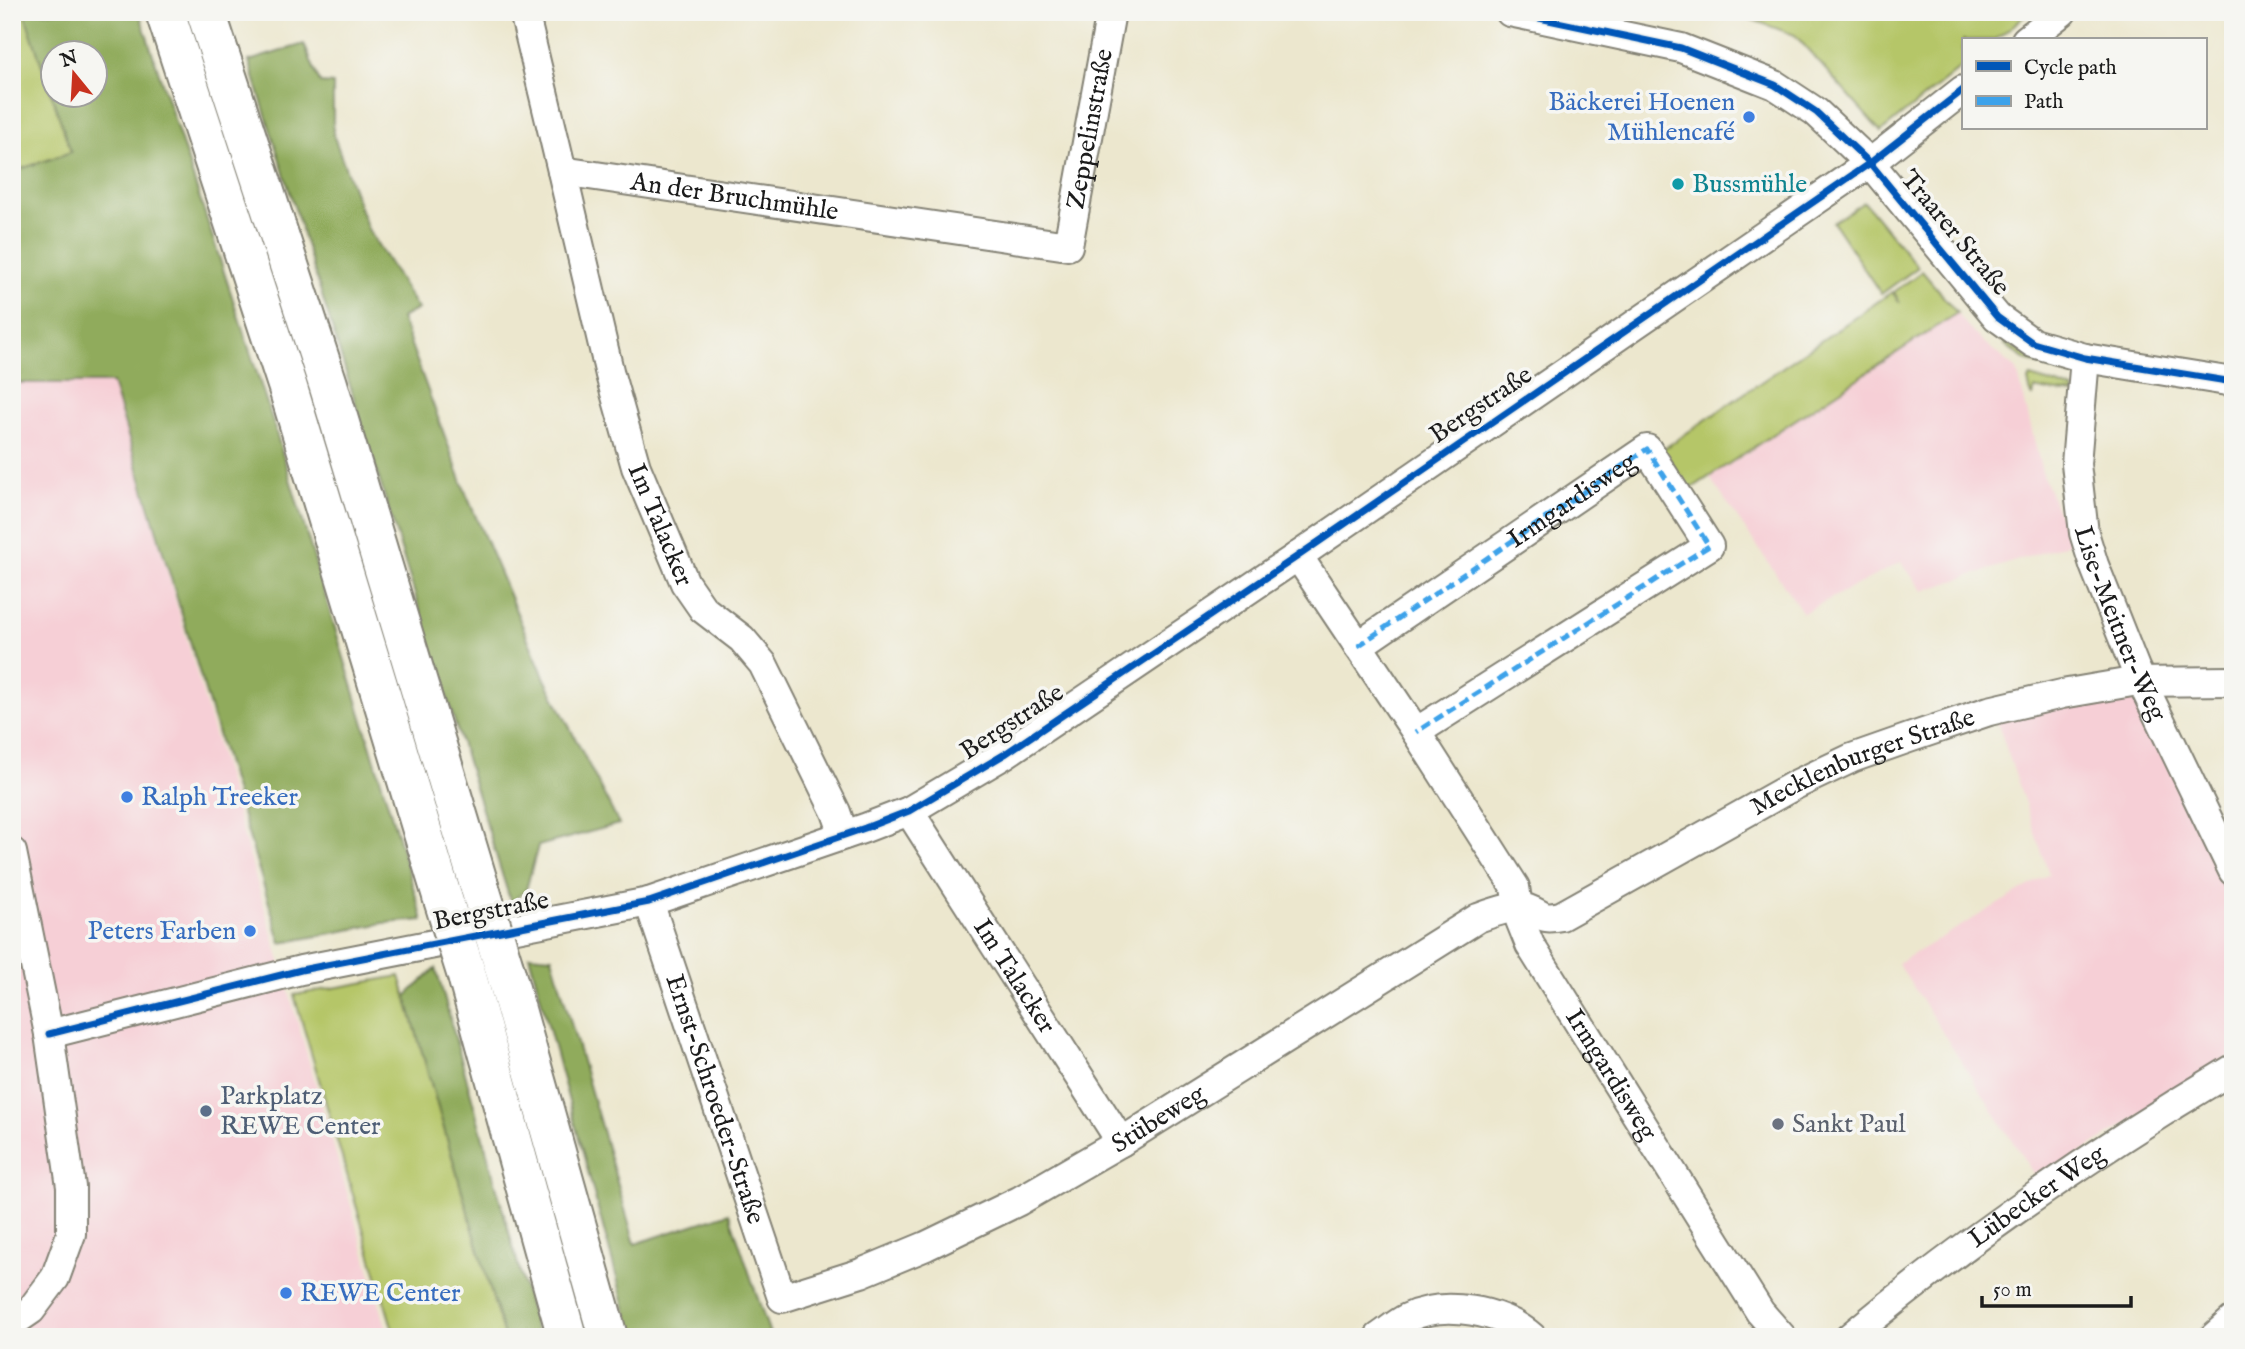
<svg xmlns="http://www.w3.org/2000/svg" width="2245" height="1349" viewBox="0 0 2245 1349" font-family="'IM FELL English',serif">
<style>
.built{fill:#f6cfd6}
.green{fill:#b5c668;stroke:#687142;stroke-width:2}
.forest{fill:#90ab5c;stroke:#56643c;stroke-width:2;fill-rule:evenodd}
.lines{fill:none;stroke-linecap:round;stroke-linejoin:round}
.minor-casing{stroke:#848275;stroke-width:32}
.highway-casing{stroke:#848275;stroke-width:42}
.minor{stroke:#fff;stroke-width:28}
.highway{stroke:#fff;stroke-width:38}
.highway-bridge-casing{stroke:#848275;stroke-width:42;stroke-linecap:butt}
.highway-bridge{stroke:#fff;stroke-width:38}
.quiet{stroke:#3da2ea;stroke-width:5;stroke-dasharray:10 5;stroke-linecap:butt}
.cycleway-casing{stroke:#f6f6f2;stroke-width:11}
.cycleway{stroke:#0057b8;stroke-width:7}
.shop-dot{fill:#3f7fe0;stroke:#f6f6f2;stroke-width:2.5}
.culture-dot{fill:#0f9aa8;stroke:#f6f6f2;stroke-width:2.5}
.service-dot{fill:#5c6f8a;stroke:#f6f6f2;stroke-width:2.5}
.worship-dot{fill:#6b7280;stroke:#f6f6f2;stroke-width:2.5}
.labels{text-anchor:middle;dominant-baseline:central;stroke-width:7;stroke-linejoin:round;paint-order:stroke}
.shop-label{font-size:26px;fill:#366cbe;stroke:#f6f6f2;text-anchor:end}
.street-label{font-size:26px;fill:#1c1c1c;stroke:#f6f6f2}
.culture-label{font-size:26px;fill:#0d838f;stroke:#f6f6f2;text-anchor:start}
.service-label{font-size:26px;fill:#4e5e75;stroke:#f6f6f2;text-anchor:start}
.worship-label{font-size:26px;fill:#5b616d;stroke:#f6f6f2;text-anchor:start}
</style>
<rect width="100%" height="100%" fill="#f6f6f2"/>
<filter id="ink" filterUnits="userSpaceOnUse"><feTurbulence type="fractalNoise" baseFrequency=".0143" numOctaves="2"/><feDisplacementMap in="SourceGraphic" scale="14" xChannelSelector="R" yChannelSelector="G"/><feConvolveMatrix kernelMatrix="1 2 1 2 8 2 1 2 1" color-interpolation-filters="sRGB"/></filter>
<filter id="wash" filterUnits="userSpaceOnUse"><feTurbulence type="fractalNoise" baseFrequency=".00686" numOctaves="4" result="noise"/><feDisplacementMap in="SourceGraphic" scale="28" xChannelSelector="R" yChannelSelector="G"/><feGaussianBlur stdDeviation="1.57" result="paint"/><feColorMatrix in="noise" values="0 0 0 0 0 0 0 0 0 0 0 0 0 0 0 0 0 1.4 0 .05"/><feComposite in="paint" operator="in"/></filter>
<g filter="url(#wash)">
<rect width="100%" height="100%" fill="#ece7ce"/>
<g class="built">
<path d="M 1957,313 L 1973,333 L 2017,370 L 2043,476 L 2071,543 L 1923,591 L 1901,562 L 1803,613 L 1710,478 Z"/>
<path d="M 112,382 L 389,1337 L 12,1337 L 12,383 Z"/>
<path d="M 2133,691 L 2141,698 L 2233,885 L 2233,1054 L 2038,1181 L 1898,963 L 2049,874 L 1996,718 Z"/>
</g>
<g class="green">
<path d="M 12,12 L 24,12 L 71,152 L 12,172 Z"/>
<path d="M 1731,12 L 2030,12 L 1995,40 L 1963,40 L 1963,66 L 1881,132 L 1795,35 Z"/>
<path d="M 1864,202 L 1918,267 L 1881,294 L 1833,222 Z"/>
<path d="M 1922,271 L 1957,313 L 1689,490 L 1662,450 L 1892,292 L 1900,303 L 1894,292 Z"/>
<path d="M 2006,342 L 2023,353 L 2068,370 L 2073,375 L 2071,377 L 2024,359 L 2004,344 Z"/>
<path d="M 2031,377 L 2074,390 L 2074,394 L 2035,389 L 2033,396 L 2031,395 L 2028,380 Z"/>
<path d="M 400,976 L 504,1337 L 395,1337 L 294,995 Z"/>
</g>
<g class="forest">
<path d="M 24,12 L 139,12 L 272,419 L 423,920 L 384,923 L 281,943 L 112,383 L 12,383 L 12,172 L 71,152 ZM 94,52 L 94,94 L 52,94 L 52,52 Z"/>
<path d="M 304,44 L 320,83 L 333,84 L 333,134 L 368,229 L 418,309 L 401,318 L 467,496 L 545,679 L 619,824 L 538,846 L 526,890 L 511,903 L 249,61 Z"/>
<path d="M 529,955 L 552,957 L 635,1244 L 729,1213 L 771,1337 L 633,1337 Z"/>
<path d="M 436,968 L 538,1337 L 504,1337 L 406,996 Z"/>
</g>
</g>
<g filter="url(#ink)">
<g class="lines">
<defs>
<g id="minor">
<path id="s1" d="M 524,12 L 562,171 L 1068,246 L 1111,12"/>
<path d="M 1510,12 L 1681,48 L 1775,85 L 1816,112 L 1870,163 L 1997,317 L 2033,343 L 2085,358 L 2233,382"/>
<path d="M 2026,40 L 2062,12"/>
<path id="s2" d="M 562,171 L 610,375 L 636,467 L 685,583 L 703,609 L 742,639 L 763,664 L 836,812 L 844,835"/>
<path id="s3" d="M 2085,358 L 2076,464 L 2084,533 L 2094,565 L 2135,668 L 2233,871"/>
<path id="s4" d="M 1298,556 L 1416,732 L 1515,887 L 1520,920 L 1530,945 L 1760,1312 L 1782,1337"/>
<path id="s5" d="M 1358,646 L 1647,449 L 1709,546 L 1416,732"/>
<path id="s6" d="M 909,811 L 1121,1142"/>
<path d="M 12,852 L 49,1034 L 71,1187 L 71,1234 L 55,1278 L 31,1310 L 12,1323"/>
<path id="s7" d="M 649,902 L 782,1298 L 861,1273 L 926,1246 L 1019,1201 L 1121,1142 L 1478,918 C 1492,913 1513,904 1528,909 C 1544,915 1541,920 1561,916 L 1795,785 L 1852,758 L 1909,738 L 1989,711 L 2062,694 L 2132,682 L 2233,681"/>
<path d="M 49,1034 L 301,970 L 649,902 L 865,828 L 909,811 L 1005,754 L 1298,556 L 1870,163 L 1963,90"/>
<path d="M 1379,1337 C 1388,1331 1397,1323 1407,1318 C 1444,1300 1501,1310 1532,1337"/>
<path id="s8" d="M 1850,1337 C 1970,1237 2099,1149 2233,1069"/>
<path d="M 2214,1337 L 2233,1320"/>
</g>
<g id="highway">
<path d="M 165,12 L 288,388 L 442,896"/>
<path d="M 206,12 L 328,384 L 479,885"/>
<path d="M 504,967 L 608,1337"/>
<path d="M 467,976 L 567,1337"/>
</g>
</defs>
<use href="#minor" class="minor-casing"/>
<use href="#highway" class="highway-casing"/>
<use href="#minor" class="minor"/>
<use href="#highway" class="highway"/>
<defs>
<g id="highway-bridge">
<path d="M 479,885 L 504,967"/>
<path d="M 442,896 L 467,976"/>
</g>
</defs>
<use href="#highway-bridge" class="highway-bridge-casing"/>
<use href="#highway-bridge" class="highway-bridge"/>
<path class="quiet" d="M 1358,646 L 1647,449 L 1709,546 L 1416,732"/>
<defs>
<g id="cycleway">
<path d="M 1510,12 L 1681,48 L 1775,85 L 1816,112 L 1870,163 L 1997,317 L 2033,343 L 2085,358 L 2233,382"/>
<path d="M 49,1034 L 301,970 L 649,902 L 865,828 L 909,811 L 1005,754 L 1298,556 L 1870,163 L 1963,90"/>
</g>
</defs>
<use href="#cycleway" class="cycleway-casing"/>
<use href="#cycleway" class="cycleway"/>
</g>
</g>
<g class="shop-dot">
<circle cx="1749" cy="117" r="7"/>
<circle cx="127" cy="797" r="7"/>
<circle cx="250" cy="931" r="7"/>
<circle cx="286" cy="1293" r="7"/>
</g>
<circle class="culture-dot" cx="1678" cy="184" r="7"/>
<circle class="service-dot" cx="206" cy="1111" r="7"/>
<circle class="worship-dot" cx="1778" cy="1124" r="7"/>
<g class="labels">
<g class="shop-label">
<text x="1735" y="102">Bäckerei Hoenen<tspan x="1735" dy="30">Mühlencafé</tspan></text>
<text x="141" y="797" text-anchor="start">Ralph Treeker</text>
<text x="236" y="931">Peters Farben</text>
<text x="300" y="1293" text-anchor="start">REWE Center</text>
</g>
<g class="street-label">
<text stroke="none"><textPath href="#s1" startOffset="794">Zeppelinstraße</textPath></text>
<text stroke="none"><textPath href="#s1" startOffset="338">An der Bruchmühle</textPath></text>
<text transform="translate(1955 233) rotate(50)">Traarer Straße</text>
<text transform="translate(1481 405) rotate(-34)">Bergstraße</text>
<text stroke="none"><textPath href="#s5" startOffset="259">Irmgardisweg</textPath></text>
<text stroke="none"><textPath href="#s2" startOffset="368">Im Talacker</textPath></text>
<text stroke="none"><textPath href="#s3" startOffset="273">Lise-Meitner-Weg</textPath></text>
<text transform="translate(1012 722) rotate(-33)">Bergstraße</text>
<text stroke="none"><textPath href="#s7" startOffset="1640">Mecklenburger Straße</textPath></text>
<text transform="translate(491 911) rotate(-11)">Bergstraße</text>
<text stroke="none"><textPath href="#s6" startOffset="196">Im Talacker</textPath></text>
<text stroke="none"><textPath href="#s4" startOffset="609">Irmgardisweg</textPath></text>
<text stroke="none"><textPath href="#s7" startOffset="208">Ernst-Schroeder-Straße</textPath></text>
<text stroke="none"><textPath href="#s7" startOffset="836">Stübeweg</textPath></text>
<text stroke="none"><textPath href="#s8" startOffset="234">Lübecker Weg</textPath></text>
</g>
<g class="culture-label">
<text x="1692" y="184">Bussmühle</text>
</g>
<g class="service-label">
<text x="220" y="1096">Parkplatz<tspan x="220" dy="30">REWE Center</tspan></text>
</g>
<g class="worship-label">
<text x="1792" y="1124">Sankt Paul</text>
</g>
</g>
<rect width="2245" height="1349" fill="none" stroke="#f6f6f2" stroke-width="42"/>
<rect x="1962" y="38" width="245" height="91" fill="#f6f6f2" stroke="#9f9f9c" stroke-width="2"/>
<rect x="1976" y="61" width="35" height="10" fill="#0057b8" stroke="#9f9f9c" stroke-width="2"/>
<text x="2024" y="74" font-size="21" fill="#1c1c1c">Cycle path</text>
<rect x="1976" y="96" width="35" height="10" fill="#3da2ea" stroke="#9f9f9c" stroke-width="2"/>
<text x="2024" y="108" font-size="21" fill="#1c1c1c">Path</text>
<g transform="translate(74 74) rotate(342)"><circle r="33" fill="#f6f6f2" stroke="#9f9f9c" stroke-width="2"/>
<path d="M0-5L12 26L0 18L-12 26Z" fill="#c8321e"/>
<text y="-10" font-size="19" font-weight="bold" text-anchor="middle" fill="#1c1c1c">N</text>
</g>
<path d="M1982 1296v10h149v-10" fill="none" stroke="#1c1c1c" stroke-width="3.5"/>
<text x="1993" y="1296" font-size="21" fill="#1c1c1c" stroke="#f6f6f2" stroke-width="5" paint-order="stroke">50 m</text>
</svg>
